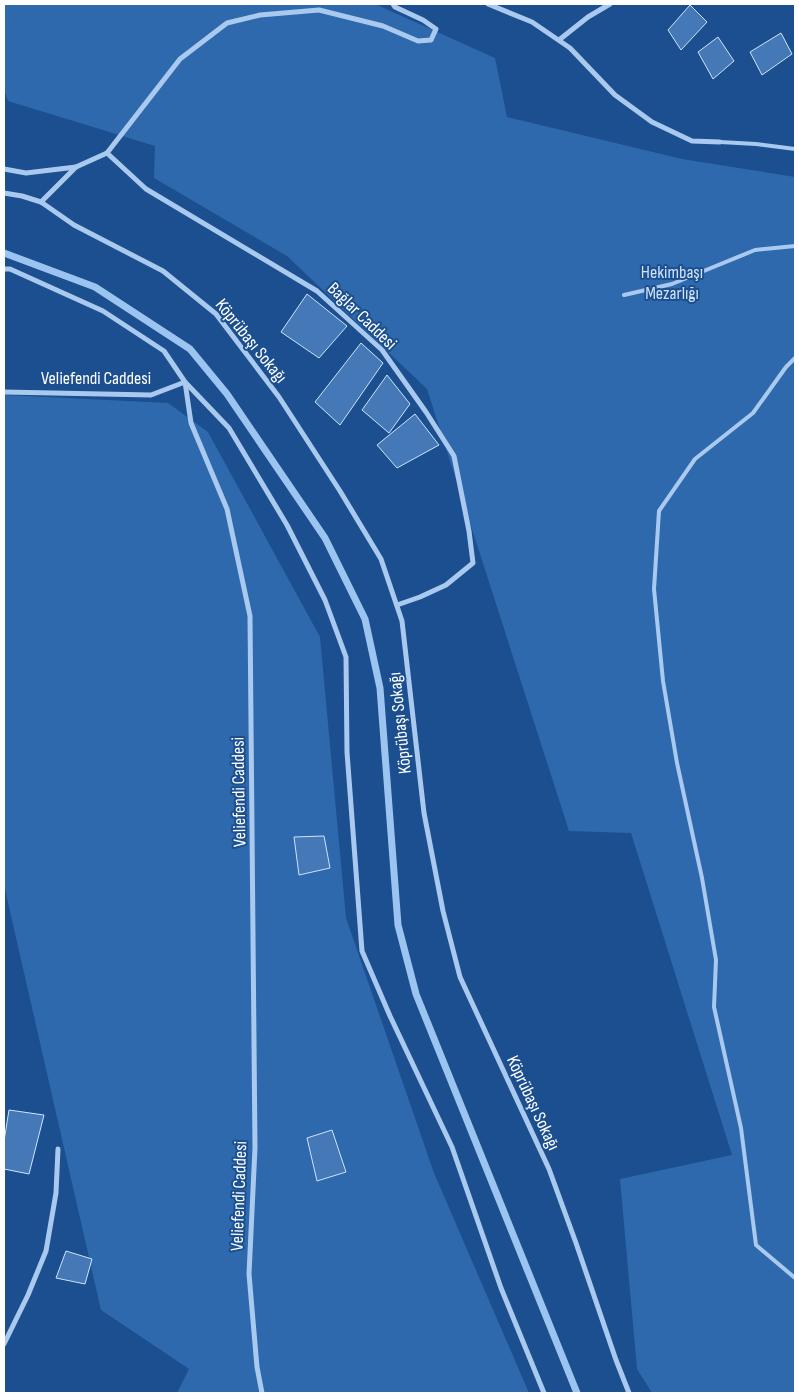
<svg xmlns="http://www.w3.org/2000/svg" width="799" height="1397" viewBox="0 0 799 1397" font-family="'Sofia Sans Condensed',sans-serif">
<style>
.green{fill:#2e69ad}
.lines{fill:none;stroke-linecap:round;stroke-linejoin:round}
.stream{stroke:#9cc4f0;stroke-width:7}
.building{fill:#4478b7;stroke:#cfe3fa}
.service{stroke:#a9c9ee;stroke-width:4}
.minor{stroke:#a9c9ee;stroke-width:5}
.labels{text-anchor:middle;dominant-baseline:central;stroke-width:4;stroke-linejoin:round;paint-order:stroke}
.park-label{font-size:18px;fill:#cfe3fa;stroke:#1b4f8f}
.street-label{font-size:18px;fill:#fff;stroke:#1b4f8f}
</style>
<rect width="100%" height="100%" fill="#1b4f8f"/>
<g class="green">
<path d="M 4,4 L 375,4 L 495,58 L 507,117 L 682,159 L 795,177 L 795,1393 L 652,1393 L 637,1369 L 620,1179 L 732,1155 L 631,833 L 569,831 L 427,389 L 287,256 L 154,178 L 155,146 L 8,101 L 4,90 Z"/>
<path d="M 4,395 L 168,403 L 208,432 L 320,637 L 346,918 L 434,1173 L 529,1393 L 177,1393 L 189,1369 L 101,1310 L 4,885 Z"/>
</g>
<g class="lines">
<path class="stream" d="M 4,253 L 95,287 L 190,349 L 227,394 L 325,538 L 365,619 L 380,688 L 398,925 L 416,994 L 577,1393"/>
</g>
<g class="building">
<path d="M 690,5 L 707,22 L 681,50 L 668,30 Z"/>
<path d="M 781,33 L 792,54 L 762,75 L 750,52 Z"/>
<path d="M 718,37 L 734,61 L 713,79 L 698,52 Z"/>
<path d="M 307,294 L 347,326 L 319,358 L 281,332 Z"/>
<path d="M 361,343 L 383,363 L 340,425 L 315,402 Z"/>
<path d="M 387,375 L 410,404 L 389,433 L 362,410 Z"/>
<path d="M 415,414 L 439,445 L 397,468 L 377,445 Z"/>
<path d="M 324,836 L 330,868 L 299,875 L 294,837 Z"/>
<path d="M 9,1110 L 44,1115 L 29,1174 L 4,1169 L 4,1141 Z"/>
<path d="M 332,1130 L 346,1172 L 317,1181 L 307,1138 Z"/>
<path d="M 66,1251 L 92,1259 L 85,1284 L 56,1278 Z"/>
</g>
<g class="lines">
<g class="service">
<path d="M 720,142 L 756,144 L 795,149"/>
<path d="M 624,295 L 672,284 L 755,250 L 795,246"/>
<path d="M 795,358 L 786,367 L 753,413 L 695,459 L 659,511 L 654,589 L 663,681 L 677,763 L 702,878 L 716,960 L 714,1007 L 741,1128 L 756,1245 L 795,1278"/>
</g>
<g class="minor">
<path d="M 488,4 L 532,22 L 570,48 L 615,95 L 652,122 L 692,141 L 720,142"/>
<path d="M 559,40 L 588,17 L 610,4"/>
<path d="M 107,153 L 146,189 L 317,291 L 382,350 L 426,412 L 454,456 L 469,531 L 473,563 L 446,585 L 420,597 L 397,605"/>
<path d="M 4,169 L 26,173 L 76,167"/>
<path d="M 4,193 L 22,196 L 41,202 L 74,225 L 163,271 L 216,314 L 279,397 L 340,491 L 381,559 L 402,621 L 424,813 L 443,911 L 460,977 L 549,1169 L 576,1243 L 616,1360 L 629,1393"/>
<path d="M 41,202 L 76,167 L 107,153 L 180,59 L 227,23 L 260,15 L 319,10 L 383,26 L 418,41 L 431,40 L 436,29 L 423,20 L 395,7 L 393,4"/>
<path d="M 4,269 L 10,269 L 103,311 L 164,351 L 185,382 L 229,428 L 287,525 L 325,600 L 346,657 L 347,752 L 362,951 L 390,1016 L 452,1147 L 501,1288 L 544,1393"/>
<path d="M 4,392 L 151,395 L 185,382 L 191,423 L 227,509 L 250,616 L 255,1148 L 249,1274 L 257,1367 L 262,1393"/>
<path d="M 4,1344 L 28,1295 L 46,1251 L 56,1193 L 58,1149"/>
</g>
</g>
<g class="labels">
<g class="park-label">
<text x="672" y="272">Hekimbaşı<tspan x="672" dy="21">Mezarlığı</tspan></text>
</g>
<g class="street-label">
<text transform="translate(362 316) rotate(44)">Bağlar Caddesi</text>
<text transform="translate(251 341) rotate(51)">Köprübaşı Sokağı</text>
<text x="96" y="378">Veliefendi Caddesi</text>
<text transform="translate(400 723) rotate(-96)">Köprübaşı Sokağı</text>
<text transform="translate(239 792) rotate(-91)">Veliefendi Caddesi</text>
<text transform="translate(533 1103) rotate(65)">Köprübaşı Sokağı</text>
<text transform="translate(239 1196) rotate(-88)">Veliefendi Caddesi</text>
</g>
</g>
<rect width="799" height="1397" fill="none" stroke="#ffffff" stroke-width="10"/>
</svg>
